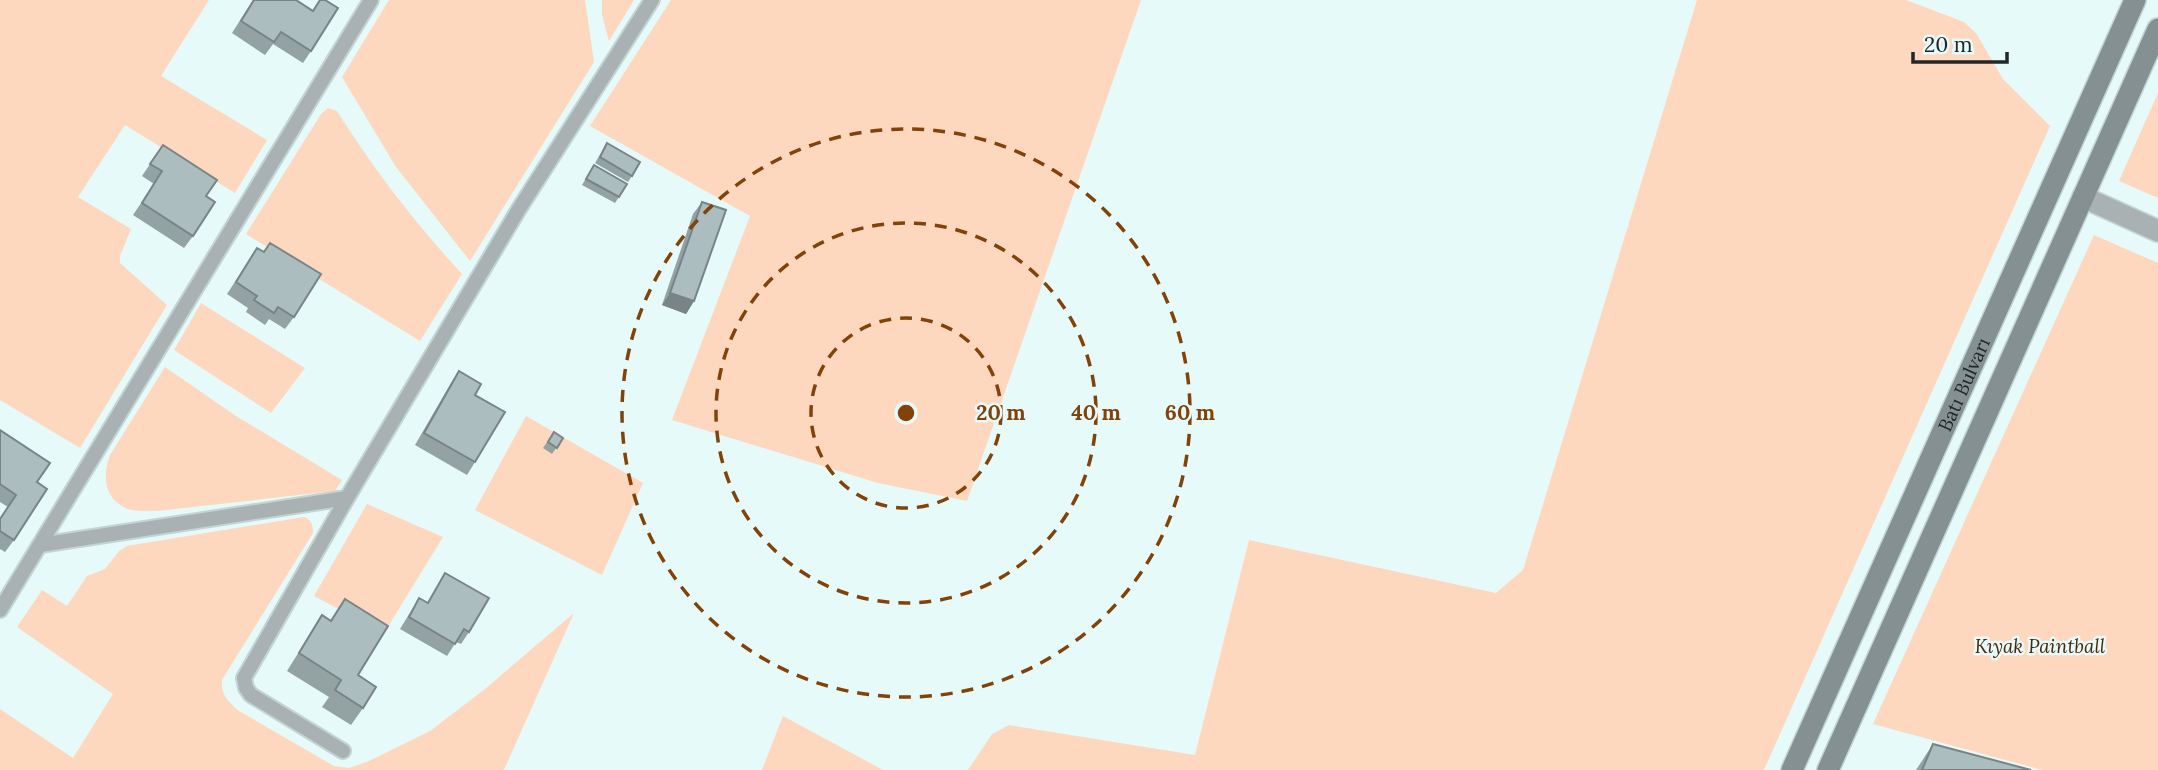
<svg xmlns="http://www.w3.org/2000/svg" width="2158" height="770" viewBox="0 0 2158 770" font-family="Lora,serif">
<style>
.green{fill:#fed7bf}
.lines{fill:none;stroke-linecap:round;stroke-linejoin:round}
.lane-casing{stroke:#c2d4d4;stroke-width:18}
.street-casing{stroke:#c2d4d4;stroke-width:24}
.secondary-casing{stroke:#c2d4d4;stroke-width:24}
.lane{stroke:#a9b1b2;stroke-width:14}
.street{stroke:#a9b1b2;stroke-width:21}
.secondary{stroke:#849091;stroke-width:21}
.wall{fill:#93a3a3}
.shaded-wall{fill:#788485}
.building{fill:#abbdbe;stroke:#788485;stroke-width:2}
.ring{fill:none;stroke:#824208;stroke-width:3.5;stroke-dasharray:12 9}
.labels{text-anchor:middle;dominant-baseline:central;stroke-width:5;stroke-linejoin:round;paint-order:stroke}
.street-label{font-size:19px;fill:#202728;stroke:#e6fafa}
.park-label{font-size:19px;font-style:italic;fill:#4a260a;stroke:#e6fafa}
.centre{fill:#824208;stroke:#e6fafa;stroke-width:3.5}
.ring-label{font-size:21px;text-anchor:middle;font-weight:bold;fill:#824208;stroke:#e6fafa;stroke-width:5;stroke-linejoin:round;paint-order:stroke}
</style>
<rect width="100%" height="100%" fill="#e6fafa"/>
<g class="green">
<path d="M 0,0 L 209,0 L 161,76 L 267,140 L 235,193 L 125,125 L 78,197 L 131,229 L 120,256 L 120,263 L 167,305 L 80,448 L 0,400 Z"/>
<path d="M 389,0 L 585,0 L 594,62 L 470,261 L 396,167 L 342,77 Z"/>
<path d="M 602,0 L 634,0 L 609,41 L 602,15 Z"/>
<path d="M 671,0 L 1141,0 L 967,501 L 878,483 L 672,420 L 750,216 L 590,126 Z"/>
<path d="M 1697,0 L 1906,0 L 1964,22 L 1976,33 L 2003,79 L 2050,126 L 1764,770 L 968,770 L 992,734 L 1009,725 L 1195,755 L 1249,540 L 1496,593 L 1523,570 Z"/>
<path d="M 2158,93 L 2158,198 L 2119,181 Z"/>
<path d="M 328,108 L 337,111 C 374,170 415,223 462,274 L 420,341 L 246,234 L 321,114 Z"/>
<path d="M 2094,235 L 2158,263 L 2158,770 L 2042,770 L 1873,724 Z"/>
<path d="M 201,303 L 305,368 L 271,413 L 174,350 Z"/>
<path d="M 165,367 L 236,416 L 342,480 L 335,491 L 157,511 C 148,511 136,512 128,509 C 104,499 102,477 110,455 Z"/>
<path d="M 526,416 L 643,483 L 602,575 L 475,510 Z"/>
<path d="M 367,504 L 443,537 L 384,633 L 314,596 Z"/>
<path d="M 304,517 C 312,520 313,525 313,533 L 222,680 C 221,695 228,702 239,711 L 334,766 L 349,768 L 369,761 L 430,731 L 485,689 L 574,613 L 504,770 L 0,770 L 0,709 L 73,758 L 113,694 L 17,627 L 42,590 L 67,606 L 87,576 L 105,569 L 119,551 L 127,546 Z"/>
<path d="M 783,716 L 883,770 L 762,770 Z"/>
</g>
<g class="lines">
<defs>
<g id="lane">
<path d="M 40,545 L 347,498"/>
<path d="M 0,610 L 371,0"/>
<path d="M 343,751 L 251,695 L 246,688 L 244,678 L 347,498 L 519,209 L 652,0"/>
</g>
<path id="street" d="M 2083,197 L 2158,231"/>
<g id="secondary">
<path id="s1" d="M 1792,770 L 2135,0"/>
<path d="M 1828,770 L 2158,29"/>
</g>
</defs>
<use href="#lane" class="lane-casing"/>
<use href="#street" class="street-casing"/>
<use href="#secondary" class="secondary-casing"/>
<use href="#lane" class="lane"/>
<use href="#street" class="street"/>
<use href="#secondary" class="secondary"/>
</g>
<g class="wall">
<path d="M 253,0 L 296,0 L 311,51 L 303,63 L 273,44 L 265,55 L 232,33 Z"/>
<path d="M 607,143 L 632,176 L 628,182 L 595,163 Z"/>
<path d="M 163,145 L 206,196 L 193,236 L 184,248 L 133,215 L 154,184 L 142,176 Z"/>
<path d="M 594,165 L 619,197 L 615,203 L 582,185 Z"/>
<path d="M 702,202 L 694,301 L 686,314 L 662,305 L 693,214 Z"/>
<path d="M 257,248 L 294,317 L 285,329 L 269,319 L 265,325 L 246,312 L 248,308 L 227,294 Z"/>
<path d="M 459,371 L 475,395 L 475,462 L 467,475 L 415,445 L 451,383 Z"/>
<path d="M 0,430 L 37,482 L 14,540 L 5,552 L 0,549 L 0,519 L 8,507 L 0,502 Z"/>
<path d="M 554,432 L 563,438 L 552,454 L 543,448 Z"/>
<path d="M 445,573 L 469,632 L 461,644 L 456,642 L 447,656 L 400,629 L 419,598 L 427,603 Z"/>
<path d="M 345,599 L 363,708 L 351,725 L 322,707 L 329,697 L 287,671 L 322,615 L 330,621 Z"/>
<path d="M 1933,744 L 2031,770 L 1916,770 Z"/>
</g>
<path class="shaded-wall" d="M 670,293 L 694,301 L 686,314 L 662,305 Z"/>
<g class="building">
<path d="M 254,0 L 296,0 L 313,11 L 320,0 L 325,0 L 338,8 L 311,51 L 281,32 L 274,42 L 241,21 Z"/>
<path d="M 607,143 L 640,162 L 632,176 L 600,157 Z"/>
<path d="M 163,145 L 217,180 L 206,196 L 215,202 L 193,236 L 142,203 L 162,171 L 150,164 Z"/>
<path d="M 594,165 L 627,184 L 619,197 L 586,179 Z"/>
<path d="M 702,202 L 726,210 L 694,301 L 670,293 Z"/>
<path d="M 270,243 L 321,274 L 294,317 L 278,307 L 274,313 L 254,300 L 257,296 L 236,282 L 257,248 L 264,252 Z"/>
<path d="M 459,371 L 481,384 L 475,395 L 505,412 L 475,462 L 424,433 Z"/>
<path d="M 0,430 L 50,463 L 37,482 L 47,489 L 14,540 L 0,531 L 0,519 L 16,495 L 0,484 Z"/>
<path d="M 554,432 L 563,438 L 557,448 L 548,442 Z"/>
<path d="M 445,573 L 489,598 L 469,632 L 464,629 L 455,644 L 409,617 L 419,598 L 428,603 Z"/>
<path d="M 345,599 L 388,626 L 358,675 L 376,687 L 363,708 L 335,690 L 341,680 L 299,653 L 322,615 L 331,621 Z"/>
<path d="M 1933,744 L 2031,770 L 1922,770 Z"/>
</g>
<g class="ring">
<circle cx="906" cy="413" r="95"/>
<circle cx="906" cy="413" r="190"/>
<circle cx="906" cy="413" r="284"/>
</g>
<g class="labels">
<g class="street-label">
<text stroke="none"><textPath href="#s1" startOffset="422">Batı Bulvarı</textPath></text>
</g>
<g class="park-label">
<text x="2040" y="646">Kıyak Paintball</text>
</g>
</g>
<circle cx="906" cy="413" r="10" class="centre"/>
<g class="ring-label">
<text x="1001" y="420">20 m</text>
<text x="1096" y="420">40 m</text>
<text x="1190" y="420">60 m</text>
</g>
<path d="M1913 52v10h94v-10" fill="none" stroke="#202728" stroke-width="3.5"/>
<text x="1924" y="52" font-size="21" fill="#202728" stroke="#e6fafa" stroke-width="5" paint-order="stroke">20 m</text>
</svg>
